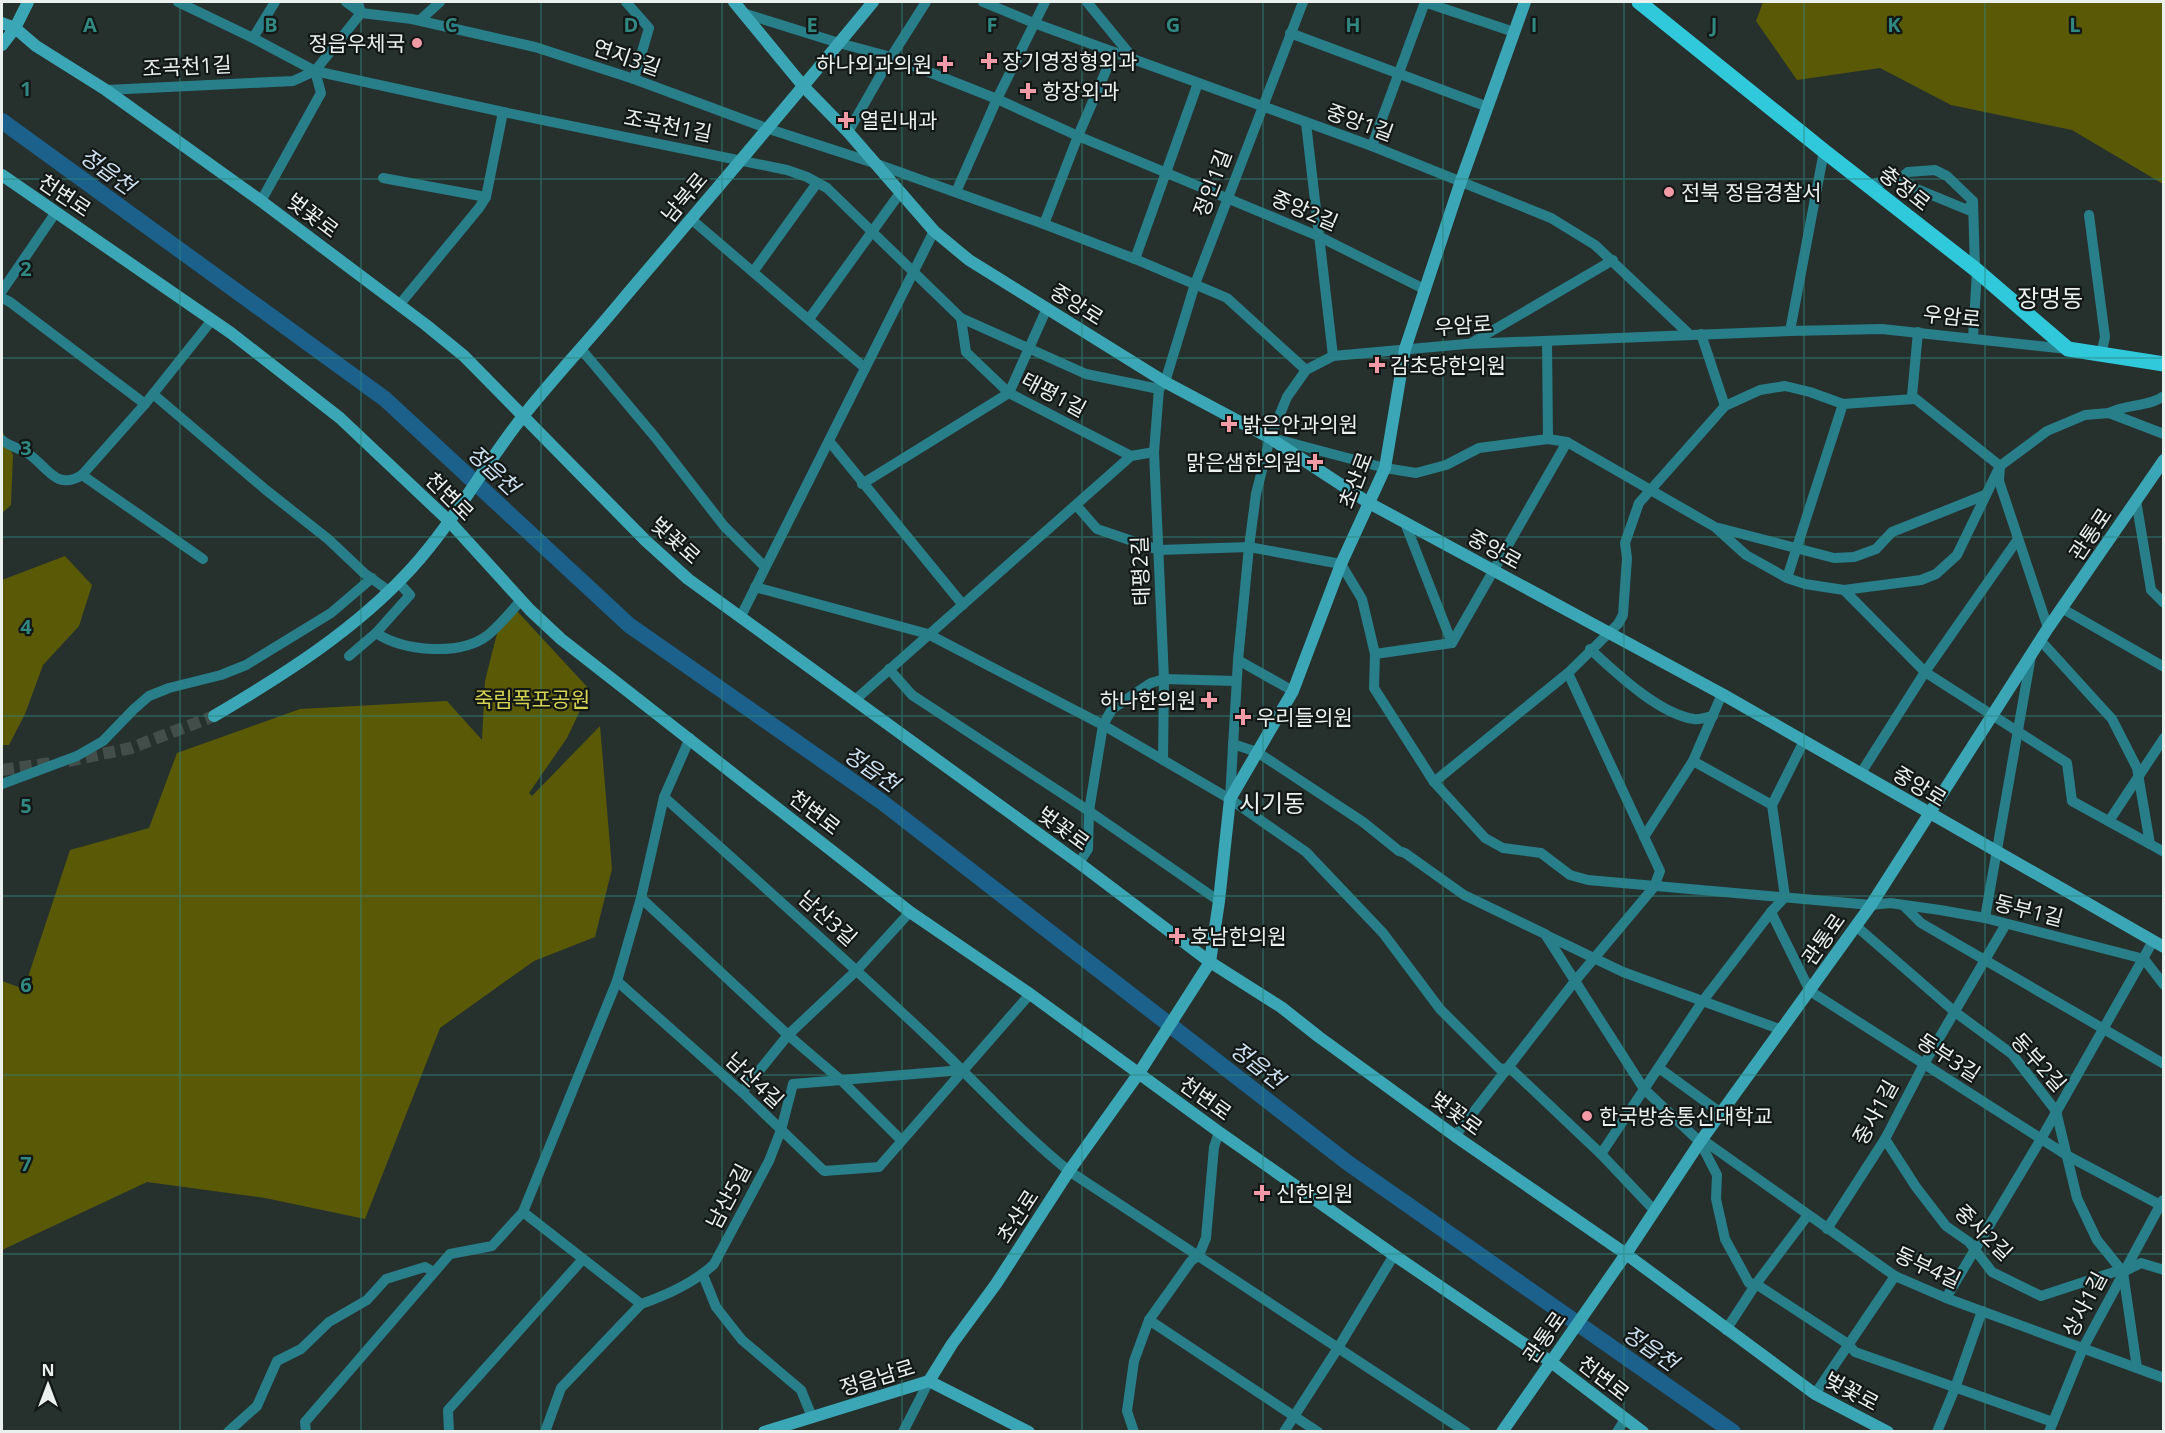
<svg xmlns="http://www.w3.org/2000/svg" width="2165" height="1433" viewBox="0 0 2165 1433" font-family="'Open Sans','Noto Sans KR',sans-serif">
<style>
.green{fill:#5a5906}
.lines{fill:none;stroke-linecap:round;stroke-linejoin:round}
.river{stroke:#1b618c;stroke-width:16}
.secondary-tunnel{stroke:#434e4b;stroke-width:12;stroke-dasharray:12 6;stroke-linecap:butt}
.street{stroke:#287e89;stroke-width:10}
.secondary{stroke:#3ba7b6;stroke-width:12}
.primary{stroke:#30c9dc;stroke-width:15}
.grid{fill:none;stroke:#308881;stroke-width:1.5;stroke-opacity:0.55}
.poi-dot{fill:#f39aa7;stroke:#131716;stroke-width:2}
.labels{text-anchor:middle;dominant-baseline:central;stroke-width:4.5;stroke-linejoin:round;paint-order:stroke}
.poi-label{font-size:21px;fill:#e9f0ee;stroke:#131716;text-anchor:start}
.street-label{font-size:21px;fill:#e9f0ee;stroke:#131716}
.park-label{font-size:21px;fill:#d4d351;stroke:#131716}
.water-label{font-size:22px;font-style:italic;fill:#cce0ef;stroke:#131716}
.quarter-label{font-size:24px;fill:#e9f0ee;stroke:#131716}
.grid-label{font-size:20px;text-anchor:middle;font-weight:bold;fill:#308881;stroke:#131716;stroke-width:4.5;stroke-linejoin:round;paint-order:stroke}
</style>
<rect width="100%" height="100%" fill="#26312e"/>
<g class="green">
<path d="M 1763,2 L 2163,2 L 2163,184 L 2072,130 L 1951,105 L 1880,68 L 1797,80 L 1756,21 Z"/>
<path d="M 2,430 L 13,455 L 11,505 L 2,513 Z"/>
<path d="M 65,556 L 92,585 L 79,626 L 43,665 L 25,714 L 9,745 L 2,745 L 2,580 Z"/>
<path d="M 517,611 L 590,690 L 567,738 L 529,793 L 532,796 L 600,726 L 612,869 L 595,937 L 534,961 L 440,1028 L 365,1219 L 265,1198 L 147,1182 L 2,1250 L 2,981 L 24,989 L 70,850 L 149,828 L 177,753 L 300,709 L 447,701 L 482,740 L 485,681 L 492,653 L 498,630 Z"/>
</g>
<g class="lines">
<path class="river" d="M 2,121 L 385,399 L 629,625 L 882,802 L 1348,1163 L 1733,1432"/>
<g class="secondary-tunnel">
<path d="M 68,761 L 131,748 L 214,716"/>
<path d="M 2,770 L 51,763"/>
</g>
<g class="street">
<path d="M 178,2 L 253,38 L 315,71"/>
<path d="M 346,2 L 361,13 L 412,19 L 535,47 L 634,79 L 769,129 L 874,163 L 1044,224 L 1135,259 L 1227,298 L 1306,370"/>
<path d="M 626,2 L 649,28 L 634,79"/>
<path d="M 983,2 L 1034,23 L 1372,146 L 1551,218 L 1595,245 L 1690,335"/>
<path d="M 1087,2 L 1132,57"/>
<path d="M 1424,2 L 1514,32"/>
<path d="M 743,13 L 839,43 L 891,57 L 997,99 L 1078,136 L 1318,236 L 1426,290"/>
<path d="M 420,20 L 440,2"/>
<path d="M 1290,33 L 1488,107"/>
<path d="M 253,38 L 275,2"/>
<path d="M 315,71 L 361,13 L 358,2"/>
<path d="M 106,90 L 293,81 L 315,71 L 503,112 L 787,170 L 807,177 L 827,188 L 961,318 L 1086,374 L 1159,389"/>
<path d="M 1306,123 L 1333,356"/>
<path d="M 848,132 L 891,57 L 926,2"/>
<path d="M 1372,146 L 1425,2"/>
<path d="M 383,178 L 486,197"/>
<path d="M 1901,178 L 1917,189 L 1968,210 L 1973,201"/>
<path d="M 1867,185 L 1901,178 L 1908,172 L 1935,170 L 1947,176 L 1973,201 L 1975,269"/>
<path d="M 956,192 L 997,99 L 1045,2"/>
<path d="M 261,201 L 321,93 L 315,71"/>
<path d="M 2089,215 L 2105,337 L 2101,354"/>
<path d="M 691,219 L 865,368"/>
<path d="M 1044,224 L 1078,136 L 1114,52"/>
<path d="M 1135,259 L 1198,83"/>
<path d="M 753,272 L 817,183"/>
<path d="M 2,291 L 56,212"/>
<path d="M 2,298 L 10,302 L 145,404"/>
<path d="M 400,304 L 479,208 L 486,197 L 503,112"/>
<path d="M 961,318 L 966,352 L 1009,393 L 1131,456"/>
<path d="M 809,319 L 900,193"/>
<path d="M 1790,331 L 1824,151"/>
<path d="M 1918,332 L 1912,396 L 2000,466 L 1999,481 L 2048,628"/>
<path d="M 1701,334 L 1725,406"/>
<path d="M 1973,338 L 1977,271"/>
<path d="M 1547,341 L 1548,439"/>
<path d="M 1473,342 L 1613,260"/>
<path d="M 581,349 L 655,437 L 724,526 L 765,567"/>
<path d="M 153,394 L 266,490 L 328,539 L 364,573 L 389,591"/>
<path d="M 2109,413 C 2127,404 2148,407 2164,396"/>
<path d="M 1276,439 L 1385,468 L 1416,473 L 1446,465 L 1479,448 L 1548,439 L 1567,442 L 1715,527 L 1746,555 L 1787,578 L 1805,584 L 1844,590 L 1921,580 L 1936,574 L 1957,555 L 2000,466 L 2047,431 L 2085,415 L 2109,413 L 2164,434"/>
<path d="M 2,440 C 9,446 18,448 27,453 C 46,464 55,492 82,475 L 145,404 L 212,320"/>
<path d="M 829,441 L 963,605"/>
<path d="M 82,475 L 203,559"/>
<path d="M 862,484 L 1009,393 L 1047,308"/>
<path d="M 2136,500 L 2151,590 L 2164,603"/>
<path d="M 1076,505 L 1097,529 L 1159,550 L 1249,547 L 1341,564 L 1362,599 L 1375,654 L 1374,688 L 1434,782 L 1485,838 L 1503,848 L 1541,853 L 1570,875 L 1588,880 L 1871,905 L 1890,903 L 1940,910 L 1985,918 L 2144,959 L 2164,985"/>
<path d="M 1405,523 L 1452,643"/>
<path d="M 1719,528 L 1834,558 L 1854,557 L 1876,549 L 1892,532 L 1985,495"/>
<path d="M 1787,578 L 1843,404"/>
<path d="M 398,582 L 410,595 L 376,633 C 405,652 461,656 488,635 C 500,625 511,612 521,600"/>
<path d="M 755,587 L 928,634 L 1103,725 L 1230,799 L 1306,852 L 1383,933 L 1440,1009 L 1500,1069 L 1510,1068 L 1601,1154 L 1654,1210"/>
<path d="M 1844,590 L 1925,672 L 2067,763 L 2072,801 L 2150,844"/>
<path d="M 2063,609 L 2164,667"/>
<path d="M 741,616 L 934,231"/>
<path d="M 2041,641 L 2112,719 L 2137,768 L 2150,844 L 2164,852"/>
<path d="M 1590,649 C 1616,673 1659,714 1694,719 C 1700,720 1707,717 1713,716"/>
<path d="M 1375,654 L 1452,643 L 1567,442"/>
<path d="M 349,656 L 376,633"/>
<path d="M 1238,660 L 1293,691"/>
<path d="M 889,669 L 912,695 L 1089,811 L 1219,901"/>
<path d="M 855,700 L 1131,456 L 1154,452"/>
<path d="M 1233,744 L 1257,752 L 1363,822 L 1399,851 L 1405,853 L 1464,895 L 1545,934 L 1644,1089 L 1700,1142 L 1717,1175 L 1716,1199 L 1725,1239 L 1749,1283 L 1756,1284 L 1726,1330"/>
<path d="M 1163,760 L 1164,679 L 1154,452 L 1159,389 L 1165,382 L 1195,284 L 1303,2"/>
<path d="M 1693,761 L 1772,805 L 1785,897 L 1771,912 L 1810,991 L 2068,1156 L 2164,1207"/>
<path d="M 1861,773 L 1925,672 L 2018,539"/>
<path d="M 1434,782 L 1568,673 L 1618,624 L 1623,615 L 1627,558 L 1625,543 L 1639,503 L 1725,406 L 1760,390 L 1785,386 L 1810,392 L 1843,404 L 1914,399"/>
<path d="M 2,784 L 77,756 L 103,741 L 134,709 L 149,696 L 169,688 L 221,675 L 246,665 L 331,613 L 372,578"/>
<path d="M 664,797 C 752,876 841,955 927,1036 C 974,1080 1018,1130 1069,1171 L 1466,1432"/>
<path d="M 1230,799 L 1238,660 L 1249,547 L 1256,494 L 1270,438 L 1287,397 L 1306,370 L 1333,356 L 1466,344 L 1790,331 L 1882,329 L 2067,349"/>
<path d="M 1772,805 L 1804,741"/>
<path d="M 2109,821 L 2164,738"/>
<path d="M 1644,837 L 1693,761 L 1722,694"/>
<path d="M 1079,863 L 1088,849 L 1089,811 L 1103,725 L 1112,709 L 1151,683 L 1164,679 L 1236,681"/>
<path d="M 641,898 L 788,1035 L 842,1081 L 901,1140"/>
<path d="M 1903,905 L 1921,923 L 2164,1064"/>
<path d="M 1985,918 L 2031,656"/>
<path d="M 1856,926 L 1955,1012 L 2012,1054 L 2056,1111 L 2077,1198 L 2097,1240 L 2123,1272"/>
<path d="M 1546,935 L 1623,972 L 1782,1030"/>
<path d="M 617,981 L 742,1092 L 824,1171 L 879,1167 L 1030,994"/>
<path d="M 1659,1068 L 1721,1113"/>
<path d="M 742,1092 L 788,1035 L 857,970 L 910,912"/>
<path d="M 1455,1136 L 1575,981 L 1654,887 L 1660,871 L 1568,673"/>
<path d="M 1885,1139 L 1916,1187 L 1946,1226 L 1969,1242 L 1992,1272 L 2041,1296 L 2114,1272 L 2123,1272 L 2141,1263 L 2164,1270"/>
<path d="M 1703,1140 L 1895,1276 L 1946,1298 L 2164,1378"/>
<path d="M 1601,1154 L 1702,1002 L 1771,912"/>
<path d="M 523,1212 L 641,1304 C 667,1295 694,1283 714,1264 L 769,1161 L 781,1130 L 793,1084 L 963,1070"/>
<path d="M 1808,1215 L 1756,1284 L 1848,1344 L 1855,1352 L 2053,1422"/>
<path d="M 1827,1229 L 1885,1139 L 1924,1064 L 2006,924"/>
<path d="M 2123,1272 L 2137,1368"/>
<path d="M 703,1275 L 716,1307 L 742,1340 L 801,1390 L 812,1417"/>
<path d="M 1946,1298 L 2041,1139 L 2153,941"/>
<path d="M 1149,1320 L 1318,1432"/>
<path d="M 1815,1394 L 1895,1276"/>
<path d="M 228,1432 L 257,1406 L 277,1361 L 301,1349 L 329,1322 L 367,1300 L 386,1279 L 425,1267 L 434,1272"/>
<path d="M 306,1432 L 305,1422 L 450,1254 L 492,1246 L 523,1212 L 617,981 L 641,898 L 664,797 L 690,738"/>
<path d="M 449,1432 L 448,1410 L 583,1259"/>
<path d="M 545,1432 L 561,1388 L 641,1304"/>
<path d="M 903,1432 L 929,1381"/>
<path d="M 1134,1432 L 1127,1411 L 1134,1361 L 1149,1320 L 1191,1261 L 1199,1255 L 1206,1238 L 1214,1147 L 1219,1132"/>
<path d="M 1284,1432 L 1338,1348 L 1394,1255"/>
<path d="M 1617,1432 L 1625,1419"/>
<path d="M 1937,1432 L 1955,1388 L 1982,1311"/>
<path d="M 2049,1432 L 2083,1348 L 2163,1200"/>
</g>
<g class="secondary">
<path d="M 734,2 L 804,87 L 848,132 L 934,231 L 969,260 L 1165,382 L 1270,438 L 1369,503 L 1722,694 L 2164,947"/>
<path d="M 2,23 L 15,28 L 36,46 L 106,90 L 261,201 L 426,325 L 464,356 L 646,541 L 688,579 L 1079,863 L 1210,962 L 1281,1007 L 1319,1037 L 1455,1136 L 1626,1254 L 1815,1394 L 1888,1432"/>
<path d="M 2,45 L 15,28 L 28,2"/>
<path d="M 2,175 L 231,333 L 340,418 L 449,521 L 530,610 L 561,639 L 910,912 L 1030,994 L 1219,1132 L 1394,1255 L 1551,1362 L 1643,1432"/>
<path d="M 214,716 C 285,674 355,630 411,569 C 454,522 484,465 524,415 C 556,375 591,338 623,299 C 707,200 791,102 873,2"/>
<path d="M 929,1381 L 952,1344 L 996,1284 L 1069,1171 L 1139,1073 L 1210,962 L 1219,901 L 1230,799 L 1293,691 L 1341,564 L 1385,468 L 1405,349 L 1461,181 L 1525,2"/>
<path d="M 764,1432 L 929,1381 L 1029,1432"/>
<path d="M 1502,1432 L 1626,1254 L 1700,1142 L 1871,905 L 2048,628 L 2164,460"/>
</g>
<path class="primary" d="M 1639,2 L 1824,151 L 1975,269 L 2068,349 L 2164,364"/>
</g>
<path class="grid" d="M 180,2 L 180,1432M 361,2 L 361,1432M 541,2 L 541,1432M 722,2 L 722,1432M 902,2 L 902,1432M 1082,2 L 1082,1432M 1263,2 L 1263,1432M 1443,2 L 1443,1432M 1624,2 L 1624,1432M 1804,2 L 1804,1432M 1985,2 L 1985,1432M 2,179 L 2164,179M 2,358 L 2164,358M 2,537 L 2164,537M 2,716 L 2164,716M 2,896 L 2164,896M 2,1075 L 2164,1075M 2,1254 L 2164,1254"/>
<g class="poi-dot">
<circle cx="417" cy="43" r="6"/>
<path d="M986 52h6v6h6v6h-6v6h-6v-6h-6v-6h6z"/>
<path d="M942 55h6v6h6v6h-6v6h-6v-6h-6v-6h6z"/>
<path d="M1025 82h6v6h6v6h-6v6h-6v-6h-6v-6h6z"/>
<path d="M843 111h6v6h6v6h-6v6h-6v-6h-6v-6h6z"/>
<circle cx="1669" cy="192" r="6"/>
<path d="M1374 356h6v6h6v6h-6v6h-6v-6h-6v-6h6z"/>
<path d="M1226 415h6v6h6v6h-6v6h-6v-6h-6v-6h6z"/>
<path d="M1312 453h6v6h6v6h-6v6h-6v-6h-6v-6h6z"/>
<path d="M1206 691h6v6h6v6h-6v6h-6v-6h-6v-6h6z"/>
<path d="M1240 708h6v6h6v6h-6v6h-6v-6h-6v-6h6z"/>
<path d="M1174 927h6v6h6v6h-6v6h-6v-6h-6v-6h6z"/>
<circle cx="1587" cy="1116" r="6"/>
<path d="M1259 1184h6v6h6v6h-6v6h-6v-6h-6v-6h6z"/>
</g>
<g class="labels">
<g class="poi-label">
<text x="405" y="43" text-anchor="end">정읍우체국</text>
<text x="1002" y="61">장기영정형외과</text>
<text x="932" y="64" text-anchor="end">하나외과의원</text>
<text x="1042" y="91">항장외과</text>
<text x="860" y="120">열린내과</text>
<text x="1681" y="192">전북 정읍경찰서</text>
<text x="1390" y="365">감초당한의원</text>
<text x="1242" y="424">밝은안과의원</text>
<text x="1302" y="462" text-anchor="end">맑은샘한의원</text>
<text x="1196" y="700" text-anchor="end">하나한의원</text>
<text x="1256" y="717">우리들의원</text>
<text x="1190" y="936">호남한의원</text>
<text x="1599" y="1116">한국방송통신대학교</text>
<text x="1276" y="1193">신한의원</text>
</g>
<g class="street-label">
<text transform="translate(627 57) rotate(19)">연지3길</text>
<text transform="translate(187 66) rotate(-3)">조곡천1길</text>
<text transform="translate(1360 122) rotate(20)">중앙1길</text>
<text transform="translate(668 125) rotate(11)">조곡천1길</text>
<text transform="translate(1212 183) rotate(-69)">정인1길</text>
<text transform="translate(1905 188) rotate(38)">충정로</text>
<text transform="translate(65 195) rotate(34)">천변로</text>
<text transform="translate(684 197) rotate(-50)">남북로</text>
<text transform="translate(1305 210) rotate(23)">중앙2길</text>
<text transform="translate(313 215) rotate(37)">벚꽃로</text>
<text transform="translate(1077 304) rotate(32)">중앙로</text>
<text transform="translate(1952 316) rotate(6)">우암로</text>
<text transform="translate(1463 325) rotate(-4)">우암로</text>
<text transform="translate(1054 394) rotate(28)">태평1길</text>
<text transform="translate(1355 480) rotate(-69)">초산로</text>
<text transform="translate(450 496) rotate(45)">천변로</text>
<text transform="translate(2090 534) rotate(-56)">관통로</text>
<text transform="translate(676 540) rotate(42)">벚꽃로</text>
<text transform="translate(1495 549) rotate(29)">중앙로</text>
<text transform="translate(1140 571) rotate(-92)">태평2길</text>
<text transform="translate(1920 786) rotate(31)">중앙로</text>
<text transform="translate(815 812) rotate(38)">천변로</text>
<text transform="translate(1064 828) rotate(36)">벚꽃로</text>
<text transform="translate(2029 910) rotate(14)">동부1길</text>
<text transform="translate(828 918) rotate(42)">남산3길</text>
<text transform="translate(1823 939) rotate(-55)">관통로</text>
<text transform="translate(1949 1057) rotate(33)">동부3길</text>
<text transform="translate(2039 1062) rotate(48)">동부2길</text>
<text transform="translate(755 1080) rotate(43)">남산4길</text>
<text transform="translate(1206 1098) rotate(36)">천변로</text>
<text transform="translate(1875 1112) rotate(-61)">중사1길</text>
<text transform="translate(1457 1113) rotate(36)">벚꽃로</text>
<text transform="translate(728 1196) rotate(-62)">남산5길</text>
<text transform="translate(1017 1216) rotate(-57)">초산로</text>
<text transform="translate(1984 1232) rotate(44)">중사2길</text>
<text transform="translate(1928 1267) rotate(25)">동부4길</text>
<text transform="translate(2084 1304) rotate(-62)">상사1길</text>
<text transform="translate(1544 1337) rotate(-55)">관통로</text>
<text transform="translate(877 1377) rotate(-17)">정읍남로</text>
<text transform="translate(1604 1378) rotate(38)">천변로</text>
<text transform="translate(1852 1391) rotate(28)">벚꽃로</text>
</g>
<g class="park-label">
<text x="532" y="699">죽림폭포공원</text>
</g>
<g class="water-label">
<text transform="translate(108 170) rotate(36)">정읍천</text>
<text transform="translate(494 469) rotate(43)">정읍천</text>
<text transform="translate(872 768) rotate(35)">정읍천</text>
<text transform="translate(1258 1064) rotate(38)">정읍천</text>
<text transform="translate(1651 1347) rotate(35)">정읍천</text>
</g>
<g class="quarter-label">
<text x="2050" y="297">장명동</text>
<text x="1272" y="802">시기동</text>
</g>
</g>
<g class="grid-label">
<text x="90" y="32">A</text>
<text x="271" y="32">B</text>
<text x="451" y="32">C</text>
<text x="631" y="32">D</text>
<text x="812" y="32">E</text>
<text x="992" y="32">F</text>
<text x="1173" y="32">G</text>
<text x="1353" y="32">H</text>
<text x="1534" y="32">I</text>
<text x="1714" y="32">J</text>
<text x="1894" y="32">K</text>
<text x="2075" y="32">L</text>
<text x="26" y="96">1</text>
<text x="26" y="276">2</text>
<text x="26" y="455">3</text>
<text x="26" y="634">4</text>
<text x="26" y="813">5</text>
<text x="26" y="992">6</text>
<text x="26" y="1171">7</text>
</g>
<rect width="2165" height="1433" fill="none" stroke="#e9f0ee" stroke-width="6"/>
<g transform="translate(48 1385)" stroke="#131716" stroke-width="4.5" paint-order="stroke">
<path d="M0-4.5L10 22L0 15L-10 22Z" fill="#e9f0ee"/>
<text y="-9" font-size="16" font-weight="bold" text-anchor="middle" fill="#e9f0ee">N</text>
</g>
</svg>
